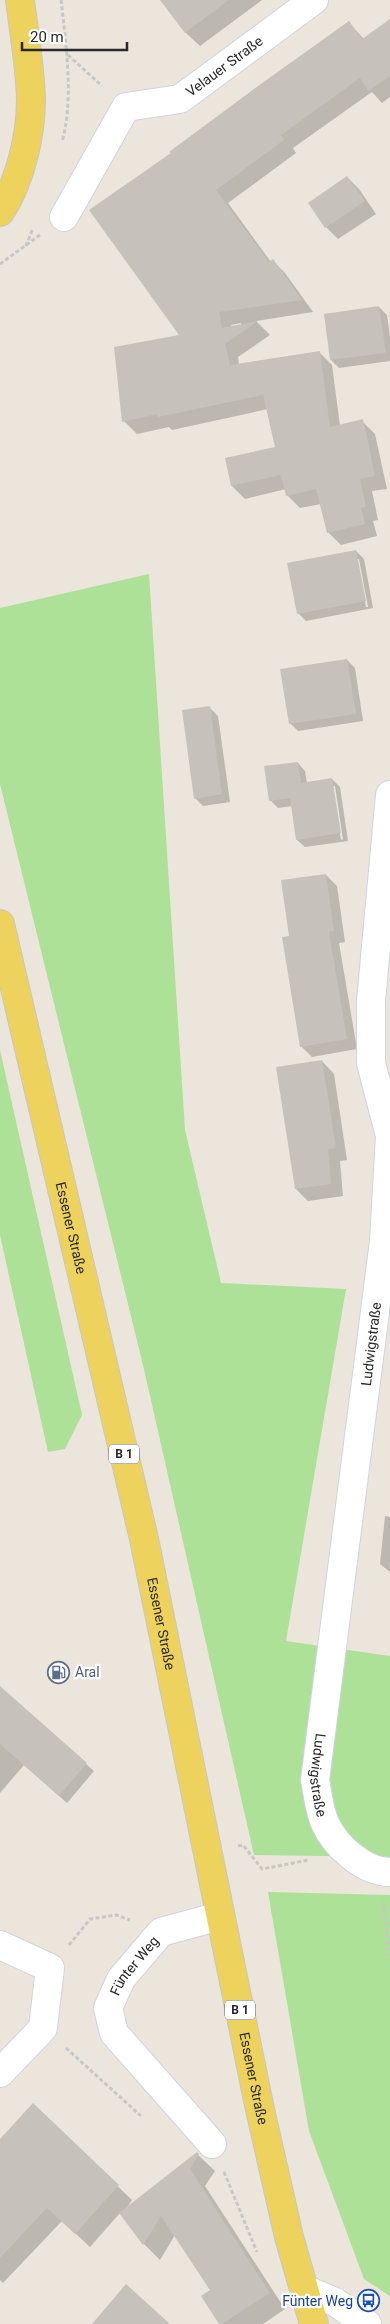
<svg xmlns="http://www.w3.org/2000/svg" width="390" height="2324" viewBox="0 0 390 2324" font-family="Roboto,sans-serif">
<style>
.green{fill:#ade198}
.shadow{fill:#0003;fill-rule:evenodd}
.building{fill:#c6c2bb}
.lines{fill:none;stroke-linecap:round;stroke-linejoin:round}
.minor-casing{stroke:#d0d3e2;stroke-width:30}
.major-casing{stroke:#c7c7c7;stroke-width:30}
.path{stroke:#c7c7c7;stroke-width:3;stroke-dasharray:4 2.5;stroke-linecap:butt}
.minor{stroke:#fff;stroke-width:28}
.major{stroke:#edd35e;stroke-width:28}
.labels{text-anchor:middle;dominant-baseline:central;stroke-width:4.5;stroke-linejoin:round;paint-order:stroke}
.shield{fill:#fff;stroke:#696969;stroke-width:1}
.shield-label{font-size:12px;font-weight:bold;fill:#292929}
.street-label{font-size:14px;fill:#292929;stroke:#fff}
.service-label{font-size:14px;fill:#4e5e75;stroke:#fff;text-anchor:start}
.transit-label{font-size:14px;fill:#164399;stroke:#fff;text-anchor:end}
</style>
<rect width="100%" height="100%" fill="#ebe5db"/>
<g class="green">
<path d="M 149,574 L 185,1130 L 221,1283 L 346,1289 L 286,1641 L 390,1656 L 390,1857 L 254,1855 L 143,1365 L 0,784 L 0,608 Z"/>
<path d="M 0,1050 L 82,1415 L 65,1449 L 48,1452 L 0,1235 Z"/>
<path d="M 268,1892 L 390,1895 L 390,2296 L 364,2279 L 309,2131 Z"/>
</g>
<g class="shadow">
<path d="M 171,0 L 262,0 L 200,46 L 186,33 L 165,5 Z"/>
<path d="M 348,22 L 364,39 L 390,29 L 390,97 L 382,103 L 372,92 L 293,148 L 296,153 L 228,203 L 271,262 L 273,261 L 285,273 L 313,312 L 256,321 L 270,335 L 238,357 L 239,364 L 319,352 L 332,365 L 340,426 L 362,421 L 375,434 L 387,489 L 372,491 L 378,520 L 373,521 L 377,536 L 341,545 L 328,532 L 321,504 L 300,508 L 287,495 L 286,489 L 245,499 L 232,486 L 226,459 L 276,448 L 268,409 L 172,430 L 169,427 L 137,434 L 124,421 L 181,336 L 172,154 ZM 241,323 L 242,325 L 232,327 L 231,325 Z"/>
<path d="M 347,177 L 359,189 L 376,214 L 338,239 L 326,227 Z"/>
<path d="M 379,307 L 387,315 L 390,337 L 390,361 L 339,368 L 331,360 L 325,315 Z"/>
<path d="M 356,551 L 364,559 L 373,608 L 306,621 L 298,613 ZM 357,559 L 359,559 L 368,607 L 366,607 Z"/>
<path d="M 347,660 L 355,668 L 363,721 L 298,731 L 290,723 Z"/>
<path d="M 210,708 L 218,716 L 230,802 L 203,806 L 195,798 Z"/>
<path d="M 298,763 L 305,771 L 307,783 L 332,779 L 340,787 L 348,841 L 305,847 L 297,840 L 292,806 L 278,808 L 270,800 ZM 332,786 L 335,786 L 343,839 L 341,840 Z"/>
<path d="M 326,875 L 337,886 L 345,942 L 339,943 L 357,1049 L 312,1057 L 301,1046 L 290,937 Z"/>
<path d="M 322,1061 L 334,1074 L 347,1160 L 340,1161 L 343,1196 L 308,1201 L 296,1189 Z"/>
<path d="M 385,1516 L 390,1517 L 390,1572 L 380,1564 Z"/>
<path d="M 0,1688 L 94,1771 L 67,1803 L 24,1765 L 0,1793 Z"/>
<path d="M 33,2105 L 132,2200 L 126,2209 L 197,2154 L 215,2171 L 205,2186 L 285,2309 L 263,2324 L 221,2324 L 211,2291 L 175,2235 L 160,2260 L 144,2244 L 120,2213 L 90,2247 L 62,2221 L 3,2283 L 0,2280 L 0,2141 Z"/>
</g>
<g class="building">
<path d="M 160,0 L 229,0 L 185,33 Z"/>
<path d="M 390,19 L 390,76 L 368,91 L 360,78 L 281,135 L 284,140 L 216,190 L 269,262 L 273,259 L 302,300 L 219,312 L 222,328 L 258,321 L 225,344 L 230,365 L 320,351 L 330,427 L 363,419 L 375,476 L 360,479 L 366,507 L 361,508 L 365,524 L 327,533 L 316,489 L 286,496 L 281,475 L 231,486 L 225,458 L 275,447 L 263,395 L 158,417 L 157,414 L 122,422 L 114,347 L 179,335 L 89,210 L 171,153 L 169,152 L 258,86 L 349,21 L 362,39 Z"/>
<path d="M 347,176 L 365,201 L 325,228 L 308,203 Z"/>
<path d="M 379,306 L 386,353 L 330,360 L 324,314 Z"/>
<path d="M 356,550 L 366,601 L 297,614 L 287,563 Z"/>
<path d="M 347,659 L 356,714 L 289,724 L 280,669 Z"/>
<path d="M 210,706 L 222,794 L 194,799 L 182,710 Z"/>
<path d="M 298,762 L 301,783 L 332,778 L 341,833 L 296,840 L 290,798 L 269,801 L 264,766 Z"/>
<path d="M 326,874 L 334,931 L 329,932 L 347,1039 L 300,1047 L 282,937 L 289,936 L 281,880 Z"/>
<path d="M 322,1060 L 336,1148 L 328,1149 L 331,1184 L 295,1189 L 276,1067 Z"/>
<path d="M 0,1686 L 87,1763 L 59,1796 L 0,1744 Z"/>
<path d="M 33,2103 L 119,2185 L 75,2234 L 47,2208 L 0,2258 L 0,2139 Z"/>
<path d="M 197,2152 L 199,2154 L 190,2169 L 270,2293 L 222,2324 L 219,2324 L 201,2296 L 210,2290 L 161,2216 L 143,2245 L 119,2213 Z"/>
<path d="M 126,2284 L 170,2324 L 92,2324 Z"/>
</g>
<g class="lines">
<defs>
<g id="minor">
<path id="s1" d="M 64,217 L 126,107 L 180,99 L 314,0"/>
<path id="s2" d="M 390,795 L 371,1001 L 371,1063 L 390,1136 L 384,1241 L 315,1780 C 318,1794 319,1810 325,1823 C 335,1846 364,1872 390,1872"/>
<path d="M 0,1945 L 50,1968 L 43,2028 L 0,2073"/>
<path id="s3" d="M 212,2144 L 114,2033 L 108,2008 L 121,1979 L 161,1932 L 220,1916"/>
<path d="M 304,2289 L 335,2302 L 367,2324"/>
</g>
<g id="major">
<path d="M 0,212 C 20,182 31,136 31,99 C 30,66 24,32 20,0"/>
<path id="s4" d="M 0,924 L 144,1539 L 259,2105 L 289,2237 L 314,2324"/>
</g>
</defs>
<use href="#minor" class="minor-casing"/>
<use href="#major" class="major-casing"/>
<g class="path">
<path d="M 61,0 C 66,42 74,101 62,142"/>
<path d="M 68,55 L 102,86"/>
<path d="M 26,246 L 33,228"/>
<path d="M 0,264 L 40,235"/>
<path d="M 238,1846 L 243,1845 L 262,1869 L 309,1860"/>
<path d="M 383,1902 L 390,1956"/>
<path d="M 69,1945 L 90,1919 L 116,1915 L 130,1920"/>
<path d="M 66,2048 L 141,2116"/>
<path d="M 224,2172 L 257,2252"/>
</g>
<use href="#minor" class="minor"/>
<use href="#major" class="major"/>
</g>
<defs>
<symbol id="fuel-ring" viewBox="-11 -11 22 22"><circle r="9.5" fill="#fff" stroke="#5c6f8a" stroke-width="1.5"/><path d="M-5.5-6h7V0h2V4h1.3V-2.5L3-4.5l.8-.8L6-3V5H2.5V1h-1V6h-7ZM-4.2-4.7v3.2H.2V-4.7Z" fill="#5c6f8a"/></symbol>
<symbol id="bus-ring" viewBox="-11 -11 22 22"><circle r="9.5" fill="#fff" stroke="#1a4fb4" stroke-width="1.5"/><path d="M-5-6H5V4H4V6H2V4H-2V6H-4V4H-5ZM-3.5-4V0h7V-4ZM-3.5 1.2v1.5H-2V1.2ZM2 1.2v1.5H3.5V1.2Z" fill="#1a4fb4"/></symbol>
</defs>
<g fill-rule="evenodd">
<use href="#fuel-ring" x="46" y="1660" width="25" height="25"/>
<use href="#bus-ring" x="356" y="2288" width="25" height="25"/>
</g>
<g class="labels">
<g class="shield">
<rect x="109" y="1444.5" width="30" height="19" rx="4"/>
<rect x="225" y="2000.5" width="30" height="19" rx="4"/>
</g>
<g class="shield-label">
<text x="124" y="1454">B 1</text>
<text x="240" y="2010">B 1</text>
</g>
<g class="street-label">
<text stroke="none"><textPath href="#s1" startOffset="236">Velauer Straße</textPath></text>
<text stroke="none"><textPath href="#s4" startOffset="312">Essener Straße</textPath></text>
<text transform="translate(371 1344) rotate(-83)">Ludwigstraße</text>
<text stroke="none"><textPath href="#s4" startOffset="718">Essener Straße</textPath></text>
<text stroke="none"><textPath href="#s2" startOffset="988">Ludwigstraße</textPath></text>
<text stroke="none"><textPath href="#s3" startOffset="224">Fünter Weg</textPath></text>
<text stroke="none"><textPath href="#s4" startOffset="1182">Essener Straße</textPath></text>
</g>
<g class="service-label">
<text x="75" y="1672">Aral</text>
</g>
<g class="transit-label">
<text x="353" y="2301">Fünter Weg</text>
</g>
</g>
<path d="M22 42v8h105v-8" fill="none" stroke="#292929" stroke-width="2.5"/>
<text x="30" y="42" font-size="15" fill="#292929" stroke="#ffffff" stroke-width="4" paint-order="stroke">20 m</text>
</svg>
